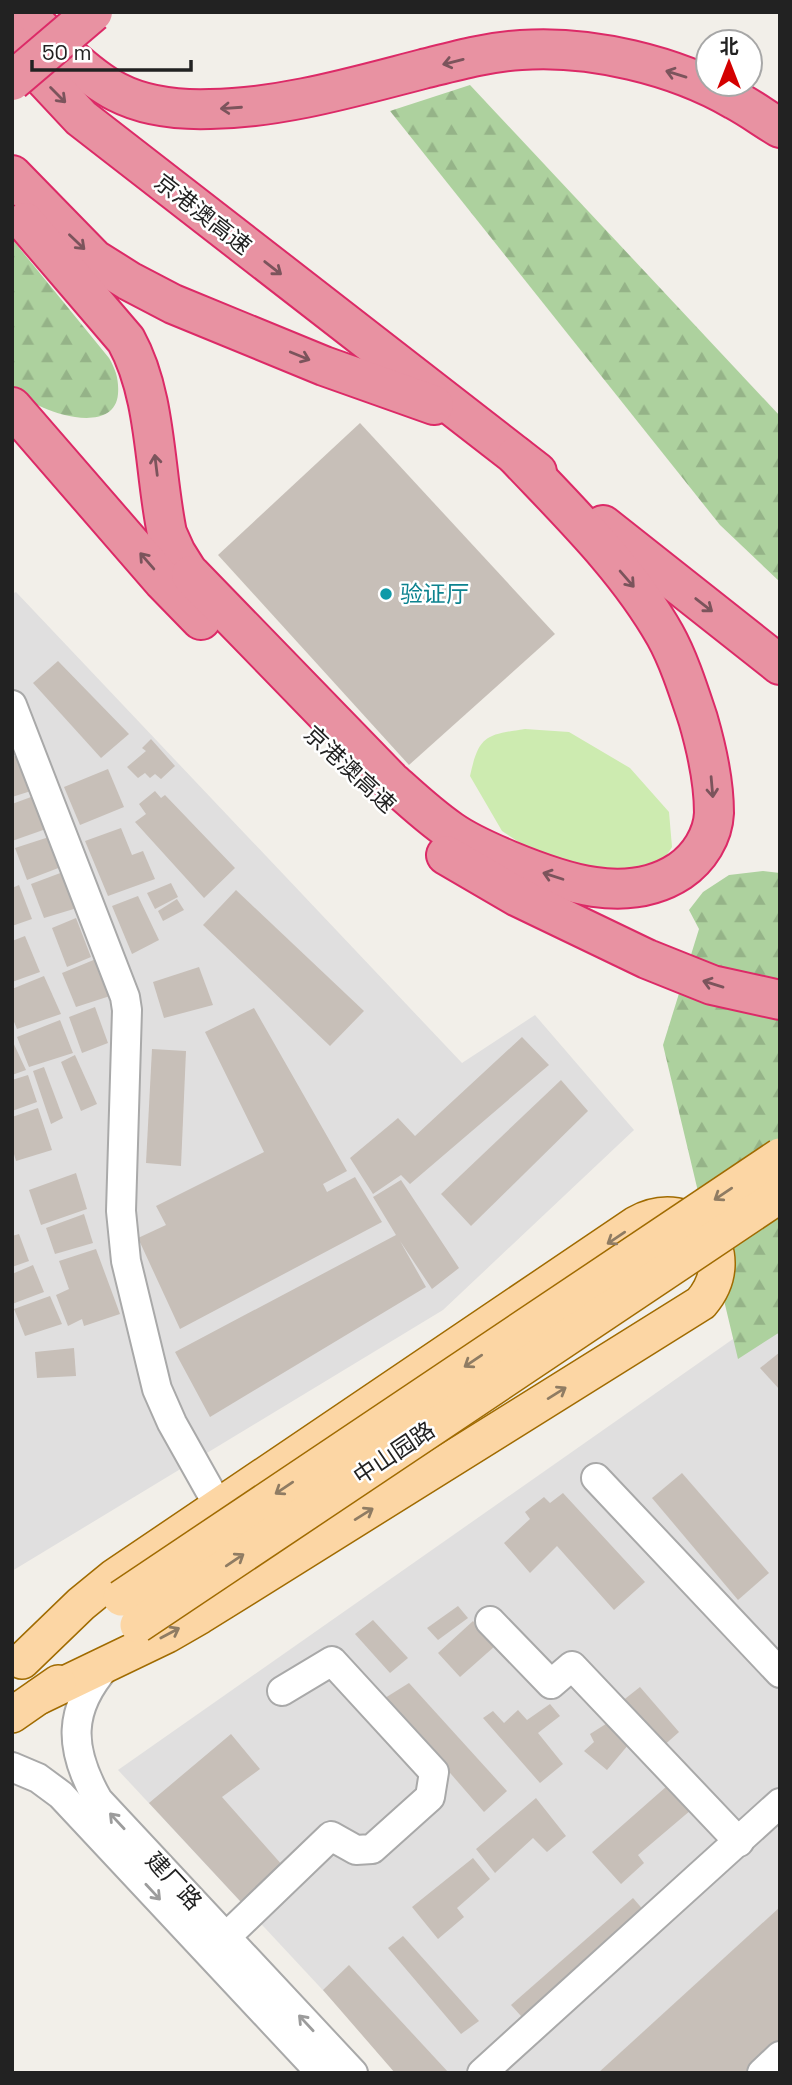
<svg xmlns="http://www.w3.org/2000/svg" width="792" height="2085" viewBox="0 0 792 2085" font-family="'Space Grotesk','Noto Sans SC',sans-serif">
<style>
.residential{fill:#e0dfdf}
.grass{fill:#cdebb0}
.forest{fill:url(#forest-firs)}
.building{fill:#c7bfb8}
.lines{fill:none;stroke-linecap:round;stroke-linejoin:round}
.minor-casing{stroke:#a9a9a9;stroke-width:32}
.major-casing{stroke:#a06b00;stroke-width:38}
.highway-casing{stroke:#dc2a67;stroke-width:42}
.minor{stroke:#fff;stroke-width:28}
.major{stroke:#fcd6a4;stroke-width:35}
.highway{stroke:#e892a2;stroke-width:38}
.major-bridge-casing{stroke:#a06b00;stroke-width:38;stroke-linecap:butt}
.highway-bridge-casing{stroke:#dc2a67;stroke-width:42;stroke-linecap:butt}
.major-bridge{stroke:#fcd6a4;stroke-width:35}
.highway-bridge{stroke:#e892a2;stroke-width:38}
.oneway{stroke:#7b545c}
.oneway2{stroke:#8f7c63}
.oneway3{stroke:#9c9c9c}
.culture-dot{fill:#0f9aa8;stroke:#fff;stroke-width:2.5}
.labels{text-anchor:middle;dominant-baseline:central;stroke-width:5;stroke-linejoin:round;paint-order:stroke}
.street-label{font-size:23px;fill:#222;stroke:#fff}
.culture-label{font-size:23px;fill:#0d838f;stroke:#fff;text-anchor:start}
</style>
<defs>
<pattern id="forest-firs" width="22" height="20" patternUnits="userSpaceOnUse" patternTransform="scale(1.75)"><rect width="22" height="20" fill="#add19e"/><path d="M5 1l3.5 6h-7zM16 11l3.5 6h-7z" fill="#95b388"/></pattern>
</defs>
<rect width="100%" height="100%" fill="#f2efe9"/>
<g class="residential">
<path d="M 16,592 L 462,1063 L 535,1015 L 634,1130 L 443,1310 L 12,1571 L 12,594 Z"/>
<path d="M 780,1306 L 780,2073 L 400,2073 L 118,1770 Z"/>
</g>
<path class="grass" d="M 525,729 L 569,732 L 630,768 L 669,812 L 672,847 L 661,864 L 617,878 L 560,869 L 502,831 L 470,776 C 479,735 486,735 525,729 Z"/>
<g class="forest">
<path d="M 470,85 L 780,416 L 780,582 L 720,525 L 390,111 Z"/>
<path d="M 12,239 L 109,358 C 116,370 119,380 118,394 C 115,429 66,418 44,408 C 32,403 22,395 12,387 Z"/>
<path d="M 763,871 L 780,873 L 780,1332 L 738,1359 L 663,1045 L 699,929 L 689,910 L 703,892 L 729,875 Z"/>
</g>
<g class="building">
<path d="M 360,423 L 555,634 L 409,765 L 218,555 Z"/>
<path d="M 58,661 L 129,734 L 101,758 L 33,683 Z"/>
<path d="M 151,739 L 175,766 L 161,779 L 155,774 L 150,778 L 145,773 L 138,778 L 127,767 L 146,751 L 142,748 Z"/>
<path d="M 18,755 L 31,791 L 12,797 L 12,757 Z"/>
<path d="M 108,769 L 124,807 L 80,825 L 64,787 Z"/>
<path d="M 155,791 L 161,798 L 165,795 L 235,868 L 204,898 L 135,822 L 146,814 L 139,804 Z"/>
<path d="M 31,797 L 46,829 L 12,841 L 12,804 Z"/>
<path d="M 121,828 L 132,855 L 143,851 L 155,879 L 108,896 L 85,841 Z"/>
<path d="M 49,837 L 61,867 L 27,880 L 15,848 Z"/>
<path d="M 63,872 L 77,908 L 44,918 L 31,884 Z"/>
<path d="M 171,883 L 178,897 L 155,909 L 147,893 Z"/>
<path d="M 19,885 L 32,919 L 12,926 L 12,888 Z"/>
<path d="M 236,890 L 364,1011 L 330,1046 L 203,925 Z"/>
<path d="M 138,896 L 159,940 L 132,954 L 112,906 Z"/>
<path d="M 177,899 L 184,910 L 163,921 L 158,911 Z"/>
<path d="M 76,918 L 91,957 L 67,967 L 52,928 Z"/>
<path d="M 25,936 L 40,972 L 12,982 L 12,941 Z"/>
<path d="M 96,959 L 110,996 L 76,1007 L 62,973 Z"/>
<path d="M 199,967 L 213,1005 L 164,1018 L 153,982 Z"/>
<path d="M 44,976 L 61,1014 L 17,1029 L 12,1017 L 12,989 Z"/>
<path d="M 95,1007 L 108,1043 L 82,1053 L 69,1017 Z"/>
<path d="M 254,1008 L 347,1171 L 323,1184 L 327,1192 L 355,1177 L 382,1222 L 180,1329 L 138,1238 L 166,1225 L 156,1206 L 264,1152 L 205,1032 Z"/>
<path d="M 60,1020 L 73,1053 L 29,1067 L 17,1037 Z"/>
<path d="M 522,1037 L 549,1065 L 410,1184 L 401,1175 L 373,1194 L 350,1158 L 398,1118 L 415,1136 Z"/>
<path d="M 12,1040 L 26,1070 L 12,1075 Z"/>
<path d="M 152,1049 L 186,1051 L 181,1166 L 146,1163 Z"/>
<path d="M 75,1055 L 97,1104 L 81,1111 L 61,1062 Z"/>
<path d="M 44,1067 L 63,1118 L 51,1124 L 33,1071 Z"/>
<path d="M 28,1075 L 37,1102 L 12,1111 L 12,1080 Z"/>
<path d="M 561,1080 L 588,1111 L 471,1226 L 441,1194 Z"/>
<path d="M 38,1108 L 52,1150 L 16,1161 L 12,1147 L 12,1117 Z"/>
<path d="M 76,1173 L 87,1209 L 41,1225 L 29,1190 Z"/>
<path d="M 401,1180 L 459,1268 L 432,1289 L 400,1241 L 426,1287 L 210,1417 L 175,1352 L 396,1235 L 373,1197 Z"/>
<path d="M 84,1214 L 93,1243 L 55,1254 L 46,1228 Z"/>
<path d="M 19,1234 L 29,1261 L 12,1267 L 12,1236 Z"/>
<path d="M 96,1249 L 120,1314 L 84,1326 L 82,1319 L 68,1326 L 56,1295 L 69,1289 L 59,1261 Z"/>
<path d="M 33,1265 L 44,1292 L 12,1304 L 12,1274 Z"/>
<path d="M 50,1296 L 62,1324 L 25,1336 L 14,1309 Z"/>
<path d="M 74,1348 L 76,1376 L 37,1378 L 35,1352 Z"/>
<path d="M 780,1352 L 780,1390 L 760,1368 Z"/>
<path d="M 682,1473 L 769,1573 L 738,1600 L 652,1498 Z"/>
<path d="M 563,1493 L 645,1582 L 614,1610 L 557,1546 L 530,1573 L 504,1543 L 530,1519 L 525,1512 L 544,1497 L 550,1503 Z"/>
<path d="M 458,1606 L 468,1618 L 438,1640 L 427,1628 Z"/>
<path d="M 373,1620 L 408,1658 L 390,1673 L 355,1634 Z"/>
<path d="M 473,1621 L 495,1646 L 460,1677 L 438,1653 Z"/>
<path d="M 409,1683 L 507,1791 L 484,1812 L 385,1698 Z"/>
<path d="M 640,1687 L 679,1732 L 661,1748 L 621,1702 Z"/>
<path d="M 550,1704 L 560,1716 L 538,1733 L 563,1764 L 540,1783 L 483,1718 L 493,1711 L 504,1723 L 518,1710 L 527,1720 Z"/>
<path d="M 609,1722 L 629,1744 L 607,1770 L 584,1751 L 594,1742 L 590,1734 Z"/>
<path d="M 231,1734 L 260,1769 L 222,1797 L 283,1866 L 241,1902 L 149,1803 Z"/>
<path d="M 667,1786 L 691,1810 L 638,1855 L 644,1863 L 621,1884 L 592,1852 Z"/>
<path d="M 536,1798 L 566,1836 L 547,1852 L 533,1838 L 495,1873 L 476,1849 Z"/>
<path d="M 473,1858 L 490,1879 L 457,1908 L 464,1917 L 438,1939 L 412,1907 Z"/>
<path d="M 633,1898 L 652,1920 L 532,2028 L 511,2005 Z"/>
<path d="M 780,1907 L 780,2051 L 754,2073 L 598,2073 Z"/>
<path d="M 403,1936 L 479,2021 L 461,2034 L 388,1948 Z"/>
<path d="M 349,1965 L 449,2073 L 395,2073 L 323,1990 Z"/>
</g>
<g class="lines">
<defs>
<g id="minor">
<path d="M 12,705 L 125,997 L 127,1010 L 121,1211 L 126,1261 L 157,1389 L 172,1423 L 218,1505"/>
<path d="M 596,1478 L 780,1673"/>
<path d="M 490,1621 L 551,1684 L 572,1666 L 739,1842"/>
<path d="M 107,1665 C 67,1710 69,1749 98,1800 L 353,2073"/>
<path d="M 12,1767 L 38,1778 L 61,1795 L 321,2073"/>
<path d="M 226,1937 L 331,1836 L 356,1850 L 372,1849 L 430,1797 L 434,1772 L 332,1661 L 282,1691"/>
<path d="M 482,2073 L 780,1803"/>
<path d="M 762,2073 L 780,2056"/>
</g>
<g id="major">
<path d="M 22,1661 L 81,1604 L 114,1577 L 636,1224 C 693,1192 744,1253 701,1303 L 200,1616 L 167,1635 L 40,1696"/>
<path d="M 12,1715 L 58,1683"/>
</g>
<g id="highway">
<path d="M 26,12 C 46,37 89,78 117,92 C 146,107 178,110 210,109 C 282,108 353,87 423,69 C 455,61 487,52 521,50 C 590,45 675,65 735,100 C 750,108 765,119 780,128"/>
<path d="M 12,44 L 81,118 L 537,472"/>
<path d="M 12,175 L 94,259 L 129,281 L 173,304 L 324,366 L 434,405"/>
<path d="M 25,222 L 126,340 C 157,396 154,471 167,533 L 176,553 L 203,596"/>
<path d="M 12,407 L 163,581 L 201,620"/>
<path d="M 603,525 L 780,665"/>
<path d="M 191,575 L 390,780 C 410,798 429,816 451,831 C 468,843 489,852 508,860 C 561,882 627,906 680,871 C 699,858 713,836 714,813 C 714,781 707,750 698,719 C 689,692 679,660 665,635 C 627,568 569,512 516,456"/>
<path d="M 446,855 L 518,897 L 647,959 L 712,985 L 780,1000"/>
</g>
</defs>
<use href="#minor" class="minor-casing"/>
<use href="#major" class="major-casing"/>
<use href="#highway" class="highway-casing"/>
<use href="#minor" class="minor"/>
<use href="#major" class="major"/>
<use href="#highway" class="highway"/>
<defs>
<g id="major-bridge">
<path d="M 121,1598 L 780,1156"/>
<path d="M 138,1625 L 780,1195"/>
</g>
<path id="highway-bridge" d="M 12,81 L 93,12"/>
</defs>
<use href="#major-bridge" class="major-bridge-casing"/>
<use href="#highway-bridge" class="highway-bridge-casing"/>
<use href="#major-bridge" class="major-bridge"/>
<use href="#highway-bridge" class="highway-bridge"/>
</g>
<defs><path id="oneway-shaft" d="M-6 0H5M1.5-3L5.5 0L1.5 3" fill="none" stroke-width="1.6" stroke-linecap="round" stroke-linejoin="round" transform="scale(1.75)"/></defs>
<g class="oneway">
<use href="#oneway-shaft" transform="translate(453 62) rotate(166)"/>
<use href="#oneway-shaft" transform="translate(676 74) rotate(-163)"/>
<use href="#oneway-shaft" transform="translate(58 95) rotate(45)"/>
<use href="#oneway-shaft" transform="translate(231 108) rotate(176)"/>
<use href="#oneway-shaft" transform="translate(77 242) rotate(44)"/>
<use href="#oneway-shaft" transform="translate(273 268) rotate(38)"/>
<use href="#oneway-shaft" transform="translate(300 356) rotate(22)"/>
<use href="#oneway-shaft" transform="translate(156 465) rotate(-97)"/>
<use href="#oneway-shaft" transform="translate(147 561) rotate(-131)"/>
<use href="#oneway-shaft" transform="translate(627 579) rotate(49)"/>
<use href="#oneway-shaft" transform="translate(704 605) rotate(38)"/>
<use href="#oneway-shaft" transform="translate(712 787) rotate(85)"/>
<use href="#oneway-shaft" transform="translate(553 876) rotate(-162)"/>
<use href="#oneway-shaft" transform="translate(713 984) rotate(-163)"/>
</g>
<g class="oneway2">
<use href="#oneway-shaft" transform="translate(723 1194) rotate(146)"/>
<use href="#oneway-shaft" transform="translate(616 1238) rotate(146)"/>
<use href="#oneway-shaft" transform="translate(473 1361) rotate(146)"/>
<use href="#oneway-shaft" transform="translate(557 1393) rotate(-32)"/>
<use href="#oneway-shaft" transform="translate(284 1488) rotate(146)"/>
<use href="#oneway-shaft" transform="translate(364 1514) rotate(-32)"/>
<use href="#oneway-shaft" transform="translate(235 1560) rotate(-34)"/>
<use href="#oneway-shaft" transform="translate(170 1633) rotate(-28)"/>
</g>
<g class="oneway3">
<use href="#oneway-shaft" transform="translate(117 1821) rotate(-133)"/>
<use href="#oneway-shaft" transform="translate(153 1892) rotate(47)"/>
<use href="#oneway-shaft" transform="translate(306 2023) rotate(-133)"/>
</g>
<circle class="culture-dot" cx="386" cy="594" r="7"/>
<g class="labels">
<g class="street-label">
<text transform="translate(203 214) rotate(38)">京港澳高速</text>
<text transform="translate(350 769) rotate(43)">京港澳高速</text>
<text transform="translate(394 1453) rotate(-34)">中山园路</text>
<text transform="translate(174 1881) rotate(47)">建厂路</text>
</g>
<g class="culture-label">
<text x="400" y="594">验证厅</text>
</g>
</g>
<rect width="792" height="2085" fill="none" stroke="#222222" stroke-width="28"/>
<g transform="translate(729 63)"><circle r="33" fill="#ffffff" stroke="#a7a7a7" stroke-width="2"/>
<path d="M0-5L12 26L0 18L-12 26Z" fill="#d40000"/>
<text y="-10" font-size="19" font-weight="bold" text-anchor="middle" fill="#222222">北</text>
</g>
<path d="M32 60v10h159v-10" fill="none" stroke="#222222" stroke-width="3.5"/>
<text x="42" y="60" font-size="21" fill="#222222" stroke="#ffffff" stroke-width="5" paint-order="stroke">50 m</text>
</svg>
